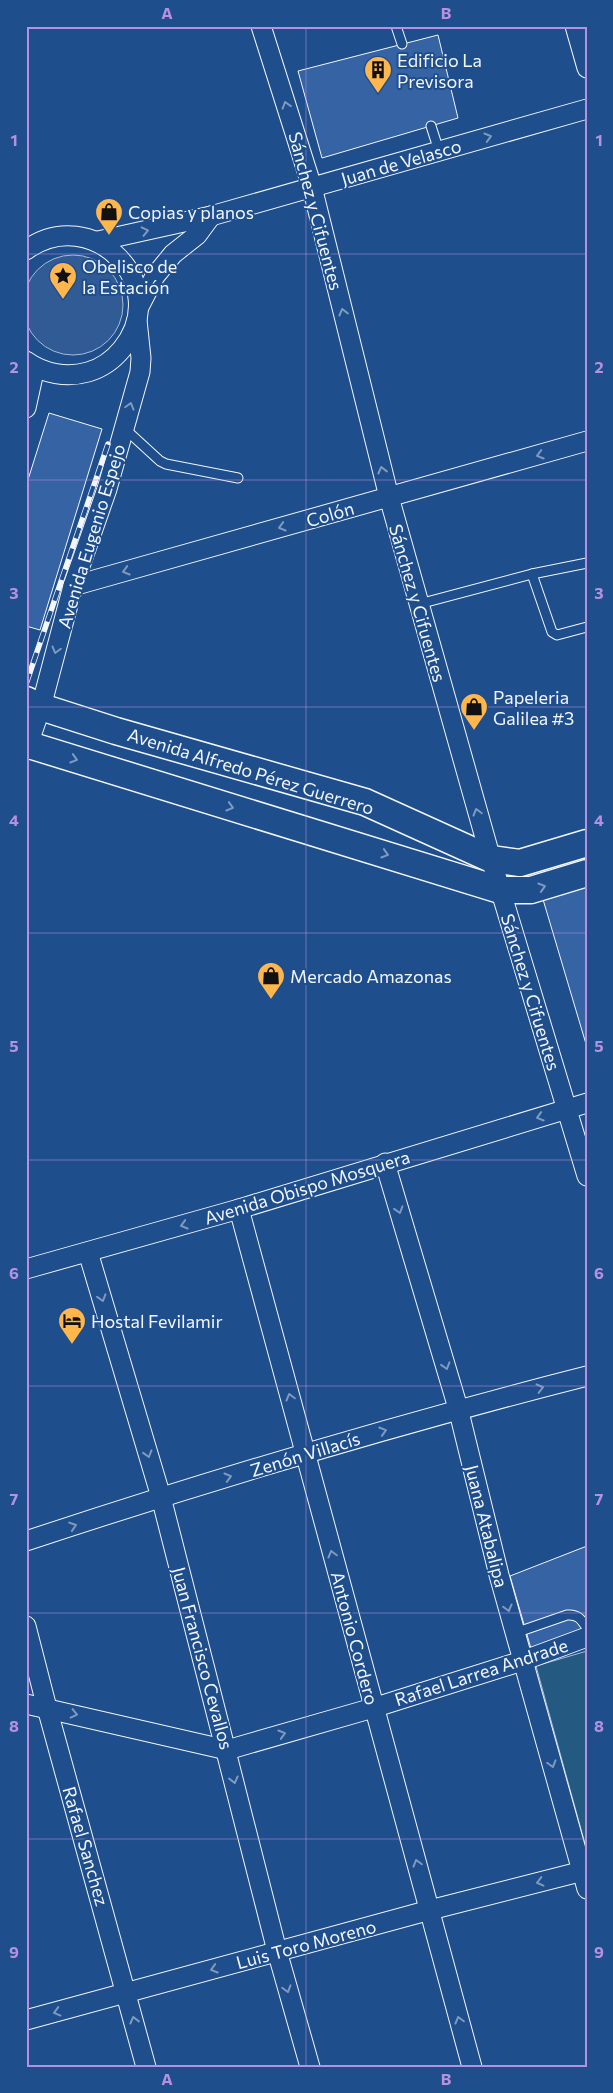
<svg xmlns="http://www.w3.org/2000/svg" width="613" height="2093" viewBox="0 0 613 2093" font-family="Commissioner,sans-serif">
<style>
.green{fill:#245a82;stroke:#a8bbd7}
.parking{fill:#305b95;stroke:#a8bbd7}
.building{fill:#3563a3;stroke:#f2f6ff}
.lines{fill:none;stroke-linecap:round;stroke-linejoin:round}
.lane-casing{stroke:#f2f6ff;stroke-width:11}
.street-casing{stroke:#f2f6ff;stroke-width:21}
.secondary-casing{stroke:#f2f6ff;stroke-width:29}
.lane{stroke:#1f4e8c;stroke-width:9}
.street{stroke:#1f4e8c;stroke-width:19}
.secondary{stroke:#1f4e8c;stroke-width:26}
.rail-casing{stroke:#f2f6ff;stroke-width:5.5}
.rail{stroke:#1f4e8c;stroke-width:4;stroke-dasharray:11;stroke-linecap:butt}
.oneway{stroke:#7e9ac0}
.grid{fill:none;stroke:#b691df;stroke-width:1;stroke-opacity:0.55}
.labels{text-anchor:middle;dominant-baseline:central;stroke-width:4;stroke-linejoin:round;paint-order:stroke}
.poi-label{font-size:18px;fill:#f2f6ff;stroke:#1f4e8c;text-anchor:start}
.street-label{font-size:18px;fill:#f2f6ff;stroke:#1f4e8c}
.neatline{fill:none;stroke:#b691df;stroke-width:2}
.grid-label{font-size:16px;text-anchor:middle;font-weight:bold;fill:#b691df}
</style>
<rect width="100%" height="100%" fill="#1f4e8c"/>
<path class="green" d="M 587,1651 L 587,1851 L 536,1666 Z"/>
<circle class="parking" cx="73" cy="305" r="50"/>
<g class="building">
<path d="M 438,35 L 458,118 L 322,158 L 298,71 Z"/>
<path d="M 49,413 L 102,429 L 40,630 L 26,626 L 26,486 Z"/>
<path d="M 587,883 L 587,1043 L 586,1044 L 542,896 Z"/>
<path d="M 587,1546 L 587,1633 L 532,1652 L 510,1576 Z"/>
</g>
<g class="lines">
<defs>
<g id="lane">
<path d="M 396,26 L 402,44"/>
<path d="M 431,126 L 439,151"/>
<path d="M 124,428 L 160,461 L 166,464 L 238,478"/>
<path d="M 532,574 L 552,632 L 557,635 L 587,627"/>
<path d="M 419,604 L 532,574 L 587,563"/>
<path d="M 515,1633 L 567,1615 C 578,1614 581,1619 587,1628"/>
</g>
<g id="street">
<path d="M 261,26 L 312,187 L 389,497 L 491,859 L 587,1176"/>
<path d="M 575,26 L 587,68"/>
<path d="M 98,241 L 211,216 L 587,109"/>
<path d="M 26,250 C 92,202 174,285 122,349 C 113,360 102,368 88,372 C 67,378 44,374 26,361"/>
<path d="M 139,307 L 155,276 L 173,254 L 197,235 L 211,216"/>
<path d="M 26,408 L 35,367"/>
<path d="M 73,586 L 587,441"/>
<path d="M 26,750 L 41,707 L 73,586 L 107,489 L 140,372 L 141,358 L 137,320"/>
<path d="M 385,1163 L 458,1408 L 499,1575 L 587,1889"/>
<path d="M 239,1209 L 472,2067"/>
<path d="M 88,1252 L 161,1497 L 277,1951 L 310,2067"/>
<path d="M 26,1269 L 239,1209 L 587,1103"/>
<path d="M 26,1541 C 211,1480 398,1424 587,1376"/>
<path d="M 26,1626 L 47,1708 L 146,2067"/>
<path d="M 26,1704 L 227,1750 L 373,1708 L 522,1661 L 587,1637"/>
<path d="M 26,2020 L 430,1910 L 587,1870"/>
</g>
<g id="secondary">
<path d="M 26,700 L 41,707 L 116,731 L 365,802 L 491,859 L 520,863 L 587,843"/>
<path d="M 26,744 L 500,890 L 531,890 L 587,873"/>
</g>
</defs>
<use href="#lane" class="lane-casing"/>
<use href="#street" class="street-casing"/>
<use href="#secondary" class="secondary-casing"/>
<use href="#lane" class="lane"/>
<use href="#street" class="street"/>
<use href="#secondary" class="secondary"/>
<defs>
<path id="rail" d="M 26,684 L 108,444"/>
</defs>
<use href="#rail" class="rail-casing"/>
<use href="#rail" class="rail"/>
</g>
<defs><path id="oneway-chevron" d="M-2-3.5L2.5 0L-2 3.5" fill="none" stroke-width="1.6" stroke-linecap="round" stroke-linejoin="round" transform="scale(1.25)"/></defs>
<g class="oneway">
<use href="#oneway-chevron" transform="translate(286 105) rotate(-107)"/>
<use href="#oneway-chevron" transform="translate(488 137) rotate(-16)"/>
<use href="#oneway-chevron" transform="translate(145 231) rotate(-13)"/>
<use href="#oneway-chevron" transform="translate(343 312) rotate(-104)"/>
<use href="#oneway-chevron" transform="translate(130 406) rotate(-74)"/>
<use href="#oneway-chevron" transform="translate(540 455) rotate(164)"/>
<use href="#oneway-chevron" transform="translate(382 470) rotate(-104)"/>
<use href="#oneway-chevron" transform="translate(282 527) rotate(164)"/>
<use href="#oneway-chevron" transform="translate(126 571) rotate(164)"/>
<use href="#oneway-chevron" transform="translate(56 650) rotate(105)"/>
<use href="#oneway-chevron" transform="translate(74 759) rotate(17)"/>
<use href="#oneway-chevron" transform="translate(230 807) rotate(17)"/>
<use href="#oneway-chevron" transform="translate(477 812) rotate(-106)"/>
<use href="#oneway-chevron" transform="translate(385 854) rotate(17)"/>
<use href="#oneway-chevron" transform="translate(542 887) rotate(-17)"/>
<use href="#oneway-chevron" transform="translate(540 1117) rotate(163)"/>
<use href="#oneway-chevron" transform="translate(399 1210) rotate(73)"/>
<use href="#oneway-chevron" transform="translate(184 1225) rotate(164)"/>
<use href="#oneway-chevron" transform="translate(102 1298) rotate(73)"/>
<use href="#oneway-chevron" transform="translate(446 1366) rotate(73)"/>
<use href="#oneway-chevron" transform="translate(540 1388) rotate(-14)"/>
<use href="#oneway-chevron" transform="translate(290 1397) rotate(-105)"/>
<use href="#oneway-chevron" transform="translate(383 1431) rotate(-17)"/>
<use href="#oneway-chevron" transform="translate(148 1454) rotate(73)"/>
<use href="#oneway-chevron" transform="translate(228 1477) rotate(-16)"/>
<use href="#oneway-chevron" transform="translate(73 1526) rotate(-18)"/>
<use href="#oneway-chevron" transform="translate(332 1554) rotate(-105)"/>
<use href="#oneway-chevron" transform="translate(508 1608) rotate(75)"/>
<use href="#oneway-chevron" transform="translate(74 1714) rotate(13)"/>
<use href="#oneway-chevron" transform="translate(282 1734) rotate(-16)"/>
<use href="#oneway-chevron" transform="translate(552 1764) rotate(74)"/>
<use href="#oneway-chevron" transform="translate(234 1780) rotate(76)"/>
<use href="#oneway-chevron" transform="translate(417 1863) rotate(-106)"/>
<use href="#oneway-chevron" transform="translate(540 1882) rotate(166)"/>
<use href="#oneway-chevron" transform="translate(214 1969) rotate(164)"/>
<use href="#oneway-chevron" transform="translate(287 1989) rotate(74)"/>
<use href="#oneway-chevron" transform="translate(57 2012) rotate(165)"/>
<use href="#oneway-chevron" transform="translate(134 2020) rotate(-104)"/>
<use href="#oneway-chevron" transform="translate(459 2020) rotate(-105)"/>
</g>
<path class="grid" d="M 306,26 L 306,2067M 26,254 L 587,254M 26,480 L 587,480M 26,707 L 587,707M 26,933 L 587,933M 26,1160 L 587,1160M 26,1386 L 587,1386M 26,1613 L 587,1613M 26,1839 L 587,1839"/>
<defs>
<symbol id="building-pin" viewBox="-11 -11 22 30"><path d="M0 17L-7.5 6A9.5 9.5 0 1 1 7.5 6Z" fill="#ffb74d" stroke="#1f4e8c"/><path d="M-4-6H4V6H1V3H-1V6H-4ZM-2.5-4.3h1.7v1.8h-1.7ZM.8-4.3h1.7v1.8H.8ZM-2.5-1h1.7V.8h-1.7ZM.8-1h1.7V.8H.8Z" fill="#111"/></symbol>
<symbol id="shop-pin" viewBox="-11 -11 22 30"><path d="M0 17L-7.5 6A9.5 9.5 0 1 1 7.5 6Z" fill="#ffb74d" stroke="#1f4e8c"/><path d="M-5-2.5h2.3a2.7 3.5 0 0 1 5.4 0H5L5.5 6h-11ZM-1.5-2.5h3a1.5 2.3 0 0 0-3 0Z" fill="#111"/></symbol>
<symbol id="sight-pin" viewBox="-11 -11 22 30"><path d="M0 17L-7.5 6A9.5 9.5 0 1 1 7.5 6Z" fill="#ffb74d" stroke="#1f4e8c"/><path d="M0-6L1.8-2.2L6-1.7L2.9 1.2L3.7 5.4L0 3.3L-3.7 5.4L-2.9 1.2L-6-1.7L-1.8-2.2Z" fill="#111"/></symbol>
<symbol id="hotel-pin" viewBox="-11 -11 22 30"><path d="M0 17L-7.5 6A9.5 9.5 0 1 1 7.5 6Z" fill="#ffb74d" stroke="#1f4e8c"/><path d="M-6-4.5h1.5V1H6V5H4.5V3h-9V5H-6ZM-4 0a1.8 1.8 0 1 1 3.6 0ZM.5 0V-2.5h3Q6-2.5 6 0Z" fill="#111"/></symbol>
</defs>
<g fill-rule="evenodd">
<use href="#building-pin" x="362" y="54" width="32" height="43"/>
<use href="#shop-pin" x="93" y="196" width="32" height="43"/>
<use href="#sight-pin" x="47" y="260" width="32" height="43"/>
<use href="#shop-pin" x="458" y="691" width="32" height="43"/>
<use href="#shop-pin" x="255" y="960" width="32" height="43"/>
<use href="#hotel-pin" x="56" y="1305" width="32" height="43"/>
</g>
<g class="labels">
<g class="poi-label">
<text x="397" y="60">Edificio La<tspan x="397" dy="21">Previsora</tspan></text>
<text x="128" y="212">Copias y planos</text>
<text x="82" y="266">Obelisco de<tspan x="82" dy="21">la Estación</tspan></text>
<text x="493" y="697">Papeleria<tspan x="493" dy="21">Galilea #3</tspan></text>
<text x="290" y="976">Mercado Amazonas</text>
<text x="91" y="1321">Hostal Fevilamir</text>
</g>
<g class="street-label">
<text transform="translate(401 162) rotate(-16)">Juan de Velasco</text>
<text transform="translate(316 211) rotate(75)">Sánchez y Cifuentes</text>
<text transform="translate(330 514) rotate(-16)">Colón</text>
<text transform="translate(91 536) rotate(-73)">Avenida Eugenio Espejo</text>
<text transform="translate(418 603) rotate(74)">Sánchez y Cifuentes</text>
<text transform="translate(251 771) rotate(17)">Avenida Alfredo Pérez Guerrero</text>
<text transform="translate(531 992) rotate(73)">Sánchez y Cifuentes</text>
<text transform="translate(307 1187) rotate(-17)">Avenida Obispo Mosquera</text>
<text transform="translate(305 1454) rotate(-17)">Zenón Villacís</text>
<text transform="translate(487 1526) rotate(76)">Juana Atabalipa</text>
<text transform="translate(355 1638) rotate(75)">Antonio Cordero</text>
<text transform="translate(203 1658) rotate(75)">Juan Francisco Cevallos</text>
<text transform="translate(481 1672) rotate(-18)">Rafael Larrea Andrade</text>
<text transform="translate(86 1846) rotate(74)">Rafael Sanchez</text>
<text transform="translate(306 1944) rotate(-15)">Luis Toro Moreno</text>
</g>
</g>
<rect width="613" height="2093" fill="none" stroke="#1f4e8c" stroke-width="55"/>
<rect x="28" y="28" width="558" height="2038" class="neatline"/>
<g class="grid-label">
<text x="167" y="19">A</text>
<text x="446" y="19">B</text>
<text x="14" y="146">1</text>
<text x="599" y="146">1</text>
<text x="14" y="373">2</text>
<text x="599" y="373">2</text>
<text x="14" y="599">3</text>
<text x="599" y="599">3</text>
<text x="14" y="826">4</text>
<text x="599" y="826">4</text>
<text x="14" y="1052">5</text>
<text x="599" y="1052">5</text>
<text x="14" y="1279">6</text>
<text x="599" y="1279">6</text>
<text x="14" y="1505">7</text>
<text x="599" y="1505">7</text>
<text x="14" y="1732">8</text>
<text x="599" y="1732">8</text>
<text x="14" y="1958">9</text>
<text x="599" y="1958">9</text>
<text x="167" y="2085">A</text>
<text x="446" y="2085">B</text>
</g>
</svg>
